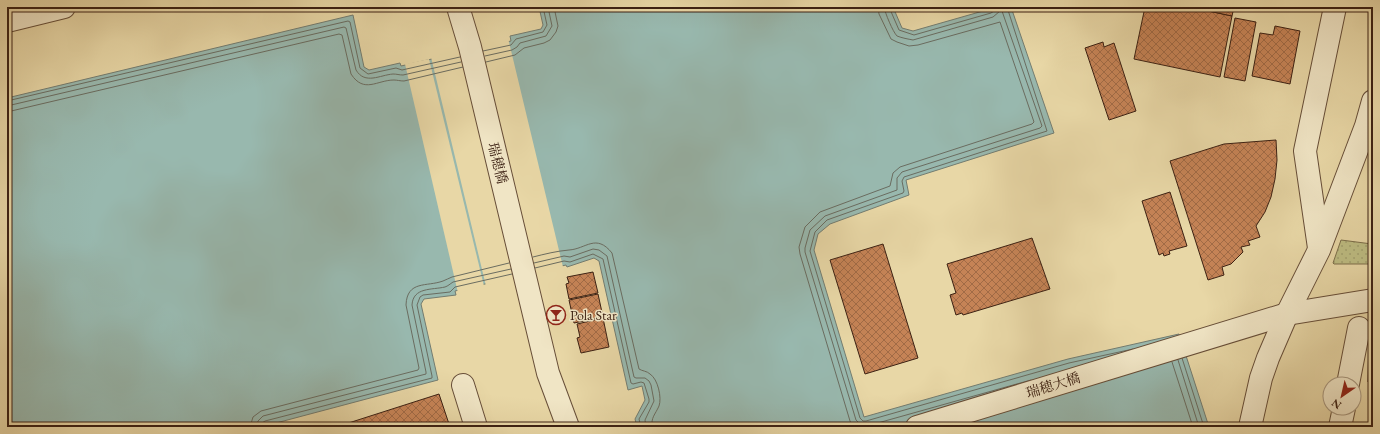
<svg xmlns="http://www.w3.org/2000/svg" width="1380" height="434" viewBox="0 0 1380 434" font-family="'EB Garamond','Noto Serif JP',serif">
<style>
.grass{fill:url(#grass-dots);stroke:#7c6e4a}
.water{fill:#98b8ae;stroke:#737c70}
.pier{fill:#e8d7a6}
.lines{fill:none;stroke-linecap:round;stroke-linejoin:round}
.shore{stroke:#6a6c60;stroke-width:1}
.building{fill:url(#building-cross-hatch);stroke:#3c2113}
.minor-casing{stroke:#674e38;stroke-width:24}
.minor{stroke:#f0e5c5;stroke-width:22}
.labels{text-anchor:middle;dominant-baseline:central;stroke-width:3;stroke-linejoin:round;paint-order:stroke}
.street-label{font-size:14px;fill:#3c2113;stroke:#f0e5c5}
.poi-label{font-size:14px;fill:#3c2113;stroke:#f0e5c5;text-anchor:start}
</style>
<defs>
<pattern id="grass-dots" width="8" height="8" patternUnits="userSpaceOnUse"><rect width="8" height="8" fill="#bdbc82"/><path d="M2 2h.1M6 6h.1" fill="none" stroke="#a3a16f" stroke-width="1.8" stroke-linecap="round"/></pattern>
<pattern id="building-cross-hatch" width="8" height="8" patternUnits="userSpaceOnUse"><rect width="8" height="8" fill="#c58356"/><path d="M0 0l8 8M0 8l8-8" fill="none" stroke="#a16b46"/></pattern>
</defs>
<rect width="100%" height="100%" fill="#e8d7a6"/>
<filter id="stains"><feTurbulence type="fractalNoise" baseFrequency=".005" numOctaves="4"/><feColorMatrix values="0 0 0 0 .2 0 0 0 0 .09 0 0 0 0 .02 0 0 0 .5 -.17"/></filter>
<radialGradient id="worn" r=".72"><stop offset=".6" stop-color="#630" stop-opacity="0"/><stop offset="1" stop-color="#630" stop-opacity=".3"/></radialGradient>
<path class="grass" d="M 1341,240 L 1372,244 L 1372,264 L 1334,264 L 1333,263 Z"/>
<path class="water" d="M 539,7 L 893,7 L 902,28 L 913,31 L 997,7 L 1011,7 L 1054,133 L 906,180 L 909,195 L 830,224 L 818,234 L 814,250 L 864,417 L 1068,359 L 1179,334 L 1209,427 L 637,427 L 635,419 L 645,400 L 642,386 L 628,390 L 599,261 L 594,258 L 567,267 L 566,265 L 455,291 L 456,295 L 424,299 L 421,304 L 438,380 L 261,427 L 7,427 L 7,98 L 353,15 L 364,67 L 369,70 L 400,63 L 401,66 L 511,41 L 510,36 L 541,29 L 543,25 Z"/>
<g class="pier">
<path d="M 508,38 L 563,267 L 486,286 L 431,57 L 508,39 Z"/>
<path d="M 429,59 L 484,286 L 458,293 L 405,64 Z"/>
</g>
<g class="lines">
<g class="shore">
<path d="M 884,7 C 885,13 893,32 897,36 C 902,38 908,39 913,40 L 993,17 L 1000,11 L 1002,11 L 1042,126 L 1040,128 L 902,172 L 897,178 L 897,190 L 825,216 L 810,230 L 805,248 L 805,252 L 856,420 L 861,425 L 867,426 L 1031,380"/>
<path d="M 889,7 L 899,30 L 914,35 L 991,13 L 994,11 L 995,7"/>
<path d="M 1007,7 L 1047,131 L 904,177 L 902,181 L 904,191 L 903,193 L 827,220 L 815,232 L 810,251 L 860,418 L 863,421 L 866,421 L 1069,363 L 1133,349"/>
<path d="M 483,51 L 511,45 L 516,39 L 543,32 L 547,25 L 543,7"/>
<path d="M 485,56 L 512,50 L 517,47 L 520,43 L 546,36 L 552,26 L 548,7"/>
<path d="M 486,62 L 515,55 L 524,48 L 544,43 L 550,40 L 556,32 L 558,26 L 554,7"/>
<path d="M 7,101 L 348,21 L 350,22 L 360,68 L 368,74 L 396,68 L 402,70 L 460,57"/>
<path d="M 7,106 L 344,27 L 346,28 L 356,70 C 365,85 380,75 393,74 C 397,74 399,75 403,75 L 461,62"/>
<path d="M 7,112 L 339,34 L 342,35 L 351,74 C 364,94 377,80 394,80 C 397,80 400,81 404,81 L 463,67"/>
<path d="M 533,257 C 545,254 557,251 569,250 C 586,249 596,233 612,253 L 639,369 C 642,371 647,371 650,374 C 658,379 662,398 659,406 C 655,415 651,417 652,427"/>
<path d="M 534,263 L 564,256 L 570,257 L 593,249 L 599,250 L 607,256 L 634,377 L 636,378 L 645,378 L 649,381 L 651,385 L 654,401 L 645,420 L 646,427"/>
<path d="M 535,268 L 564,261 L 570,262 L 593,254 L 603,259 L 631,383 L 633,384 L 641,382 L 644,383 L 649,399 L 649,402 L 639,419 L 641,427"/>
<path d="M 1182,358 L 1204,427"/>
<path d="M 1178,360 L 1199,427"/>
<path d="M 1172,362 L 1193,427"/>
<path d="M 250,427 L 253,417 L 261,411 L 418,370 L 419,368 L 406,305 C 407,280 427,287 443,281 C 446,280 449,278 452,277 L 509,263"/>
<path d="M 256,427 L 258,421 L 263,416 L 426,374 L 426,372 L 412,305 C 413,287 432,290 445,287 C 448,286 450,284 453,282 L 511,269"/>
<path d="M 261,427 L 262,423 L 265,421 L 432,378 L 432,376 L 417,305 L 420,297 L 423,295 L 450,292 L 455,287 L 512,274"/>
<path d="M 853,427 L 850,421 L 800,254 L 799,247 L 805,227 L 820,212 L 890,186 L 893,173 L 900,167 L 1032,124 L 1034,122 L 1000,22 L 918,45 L 909,46 L 897,42 L 891,39 L 879,14 L 878,7"/>
</g>
</g>
<g class="building">
<path d="M 1062,7 L 1075,7 L 1063,11 Z"/>
<path d="M 1145,7 L 1190,7 L 1232,16 L 1220,77 L 1134,59 Z"/>
<path d="M 1190,7 L 1234,7 L 1232,16 Z"/>
<path d="M 1235,18 L 1256,22 L 1245,81 L 1224,77 Z"/>
<path d="M 1275,26 L 1300,31 L 1290,84 L 1252,76 L 1260,33 L 1273,35 Z"/>
<path d="M 1103,42 L 1104,47 L 1114,43 L 1136,111 L 1109,120 L 1085,48 Z"/>
<path d="M 1276,140 L 1277,160 L 1275,179 L 1271,197 L 1265,212 L 1256,226 L 1260,237 L 1248,241 L 1250,245 L 1241,247 L 1243,252 L 1231,264 L 1222,267 L 1224,275 L 1208,280 L 1170,161 L 1224,144 Z"/>
<path d="M 1170,192 L 1187,246 L 1169,251 L 1170,254 L 1164,256 L 1163,253 L 1159,255 L 1142,201 Z"/>
<path d="M 1032,238 L 1050,289 L 963,315 L 962,313 L 956,315 L 950,295 L 956,293 L 947,264 Z"/>
<path d="M 883,244 L 918,358 L 865,374 L 830,260 Z"/>
<path d="M 593,272 L 598,293 L 569,299 L 566,284 L 569,283 L 567,277 Z"/>
<path d="M 598,294 L 603,317 L 574,323 L 569,300 Z"/>
<path d="M 603,318 L 609,347 L 581,353 L 577,338 L 580,337 L 577,324 Z"/>
<path d="M 1369,335 L 1373,335 L 1373,381 L 1368,382 Z"/>
<path d="M 1373,388 L 1373,426 L 1370,426 L 1369,389 Z"/>
<path d="M 439,394 L 450,427 L 336,427 Z"/>
</g>
<g class="lines">
<defs>
<g id="minor">
<path d="M 458,7 L 470,47 L 548,373 L 568,427"/>
<path d="M 7,21 L 64,7"/>
<path d="M 1319,248 L 1305,151 L 1335,7"/>
<path d="M 1348,384 L 1359,328"/>
<path d="M 463,385 L 476,427"/>
<path d="M 917,427 L 1287,314 L 1373,300"/>
<path d="M 1250,427 L 1261,378 L 1268,358 L 1287,314 L 1319,250 L 1366,126 L 1373,101"/>
<path d="M 1340,427 L 1344,408"/>
</g>
</defs>
<use href="#minor" class="minor-casing"/>
<use href="#minor" class="minor"/>
</g>
<defs>
<symbol id="bar-ring" viewBox="-11 -11 22 22"><circle r="9.5" fill="#f0e5c5" stroke="#8f2418" stroke-width="1.5"/><path d="M-6-5H6L.8 .8V4.5H3.5V6h-7V4.5H-.8V.8Z" fill="#8f2418"/></symbol>
</defs>
<g fill-rule="evenodd">
<use href="#bar-ring" x="545" y="304" width="22" height="22"/>
</g>
<g class="labels">
<g class="street-label">
<text transform="translate(498 163) rotate(76)">瑞穂橋</text>
<text transform="translate(1053 385) rotate(-17)">瑞穂大橋</text>
</g>
<g class="poi-label">
<text x="570" y="315">Pola Star</text>
</g>
</g>
<rect width="1380" height="434" fill="none" stroke="#e8d7a6" stroke-width="24"/>
<rect x="8" y="8" width="1364" height="418" fill="none" stroke="#3c2113" stroke-width="2"/>
<rect x="12" y="12" width="1356" height="410" fill="none" stroke="#3c2113"/>
<g transform="translate(1342 396) rotate(214)"><circle r="19" fill="#f0e5c5" stroke="#a8977e"/>
<path d="M0-3L7 15L0 10L-7 15Z" fill="#8f2418"/>
<text y="-6" font-size="11" font-weight="bold" text-anchor="middle" fill="#3c2113">N</text>
</g>
<rect width="100%" height="100%" filter="url(#stains)"/>
<rect width="100%" height="100%" fill="url(#worn)"/>
</svg>
